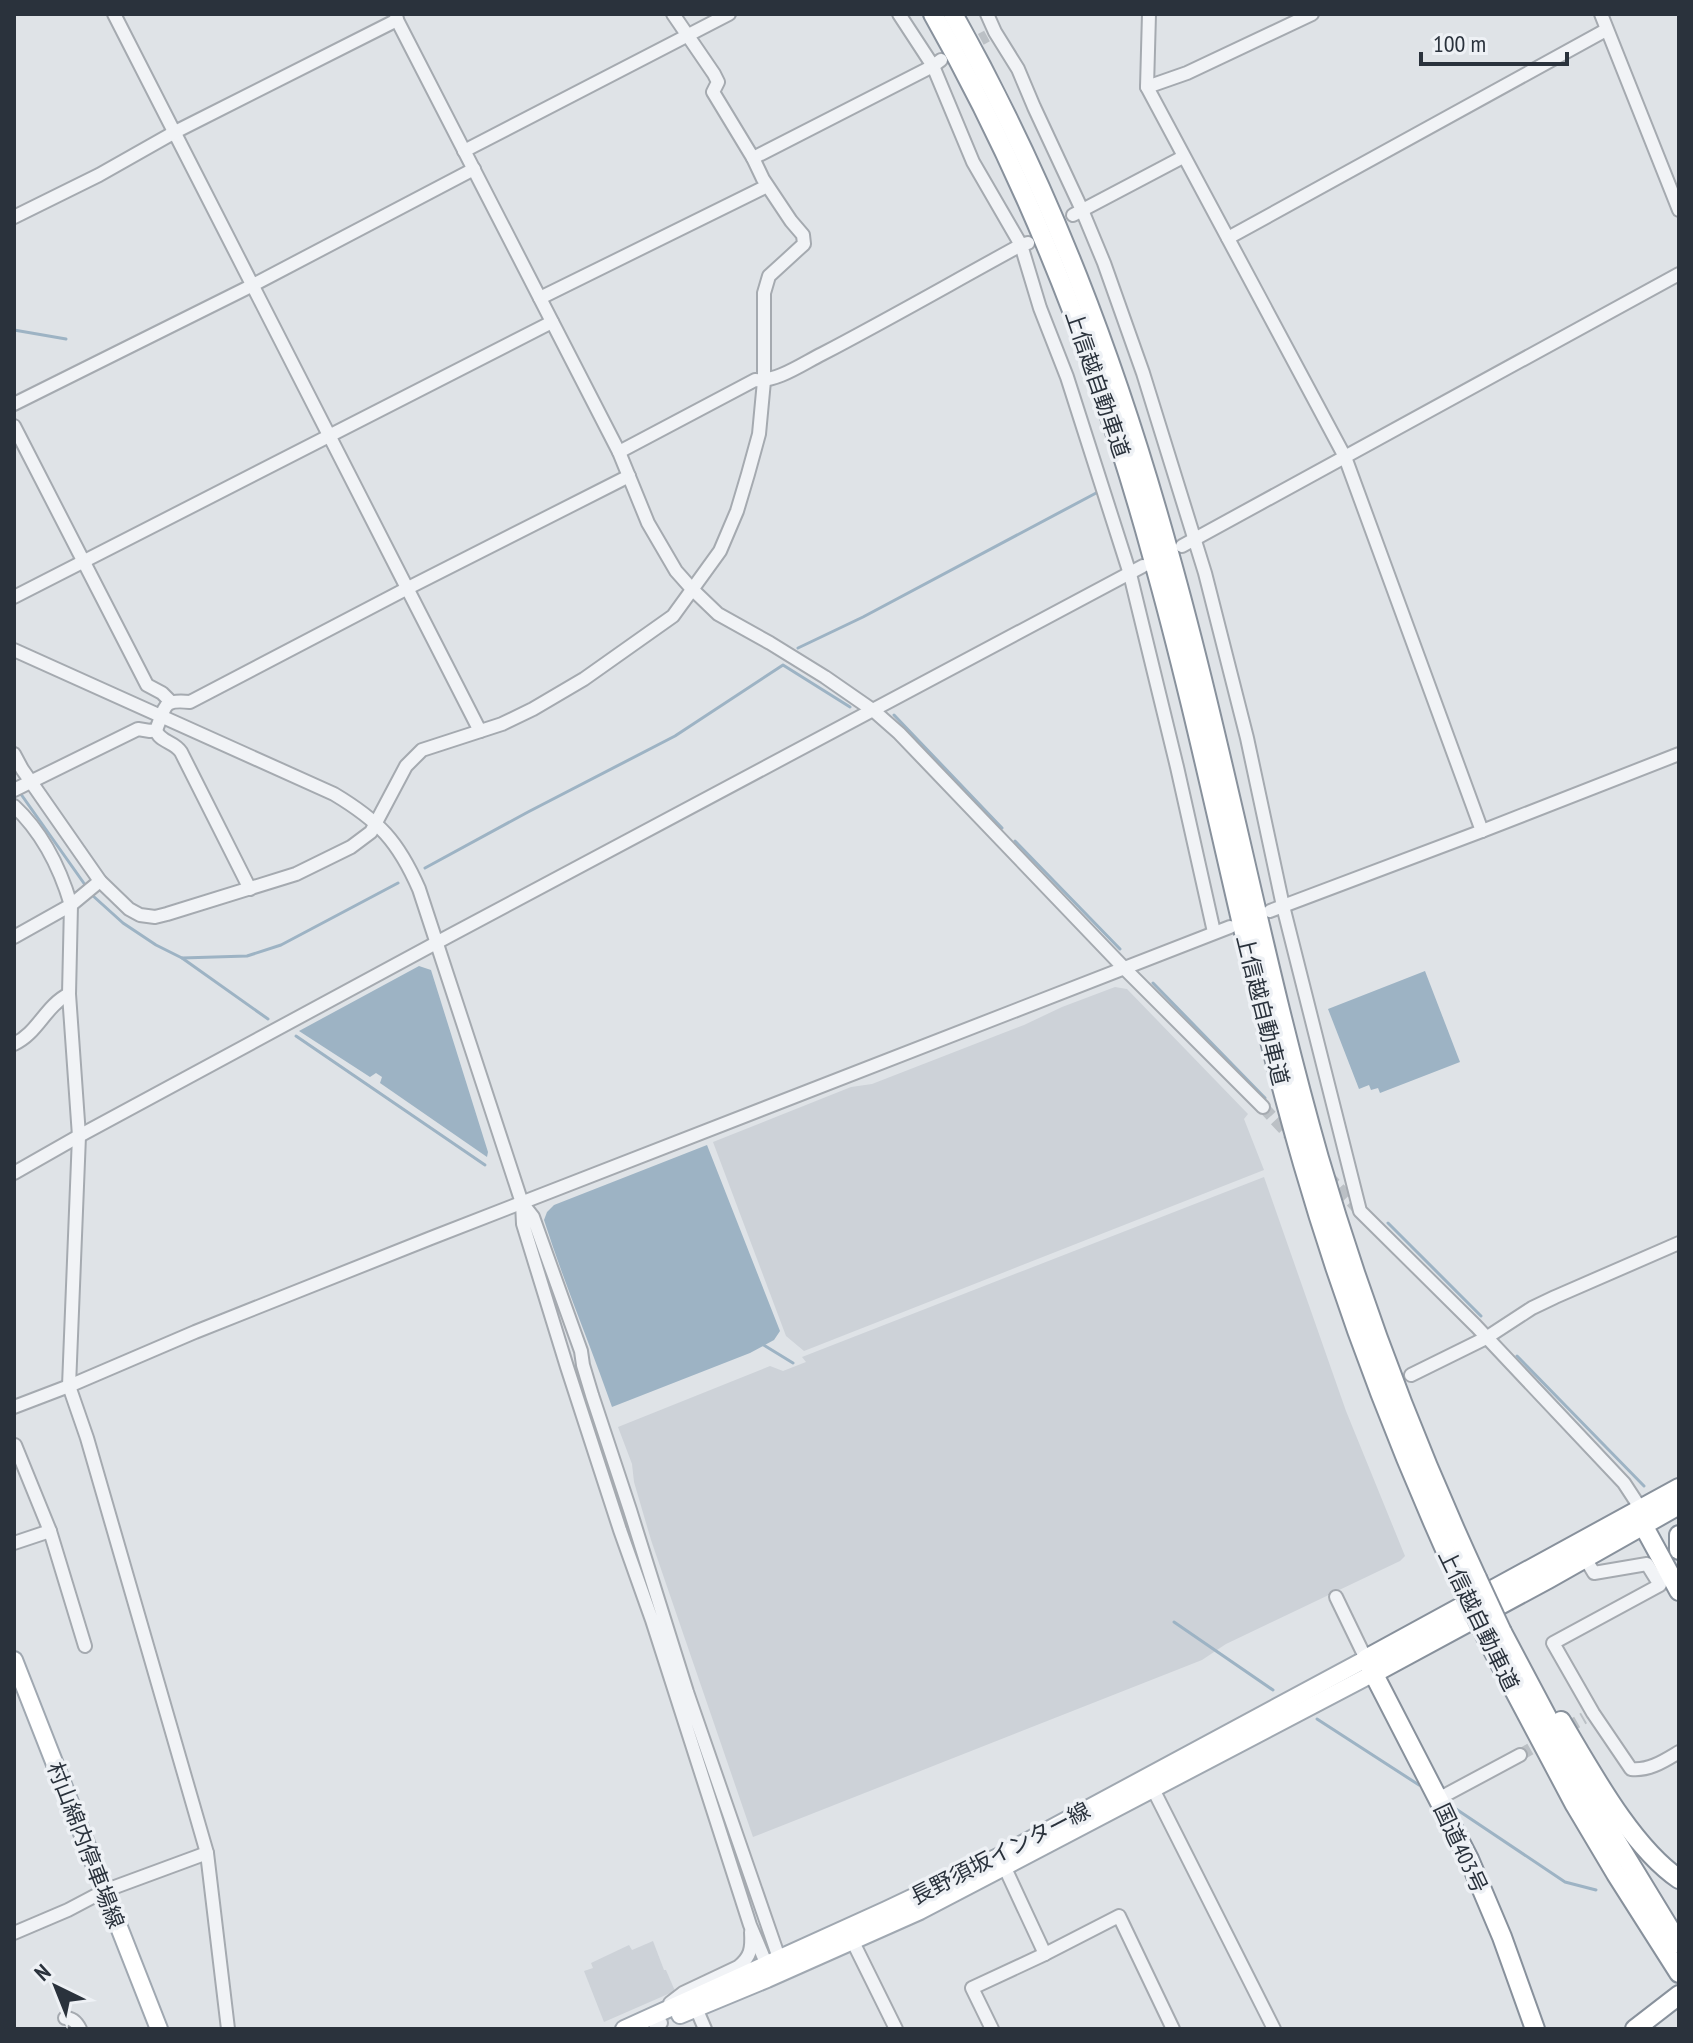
<svg xmlns="http://www.w3.org/2000/svg" width="1693" height="2043" viewBox="0 0 1693 2043" font-family="'PT Sans Narrow','Noto Sans JP',sans-serif">
<style>
.built{fill:#cdd2d8}
.water{fill:#9db3c4}
.lines{fill:none;stroke-linecap:round;stroke-linejoin:round}
.stream{stroke:#9db3c4;stroke-width:3}
.minor-tunnel{stroke:#bbc0c5;stroke-width:12;stroke-dasharray:12 6;stroke-linecap:butt}
.minor-casing{stroke:#a5aab0;stroke-width:16}
.major-casing{stroke:#a0a8b1;stroke-width:20}
.highway-casing{stroke:#88919c;stroke-width:22}
.minor{stroke:#f1f3f6;stroke-width:12}
.major{stroke:#fff;stroke-width:16}
.highway{stroke:#fff;stroke-width:18}
.highway-bridge-casing{stroke:#88919c;stroke-width:22;stroke-linecap:butt}
.highway-bridge{stroke:#fff;stroke-width:18}
.labels{text-anchor:middle;dominant-baseline:central;stroke-width:7;stroke-linejoin:round;paint-order:stroke}
.street-label{font-size:22px;fill:#2a323c;stroke:#eef1f5}
</style>
<rect width="100%" height="100%" fill="#dfe3e7"/>
<g class="built">
<path d="M 1115,987 L 1127,989 L 1248,1114 L 1244,1119 L 1264,1170 L 804,1351 L 786,1336 L 713,1142 L 851,1087 L 872,1084 L 1024,1025 L 1062,1007 Z"/>
<path d="M 1264,1177 L 1346,1411 L 1405,1556 L 1400,1561 L 1226,1644 L 1202,1660 L 753,1837 L 651,1540 L 634,1482 L 632,1464 L 618,1427 L 770,1366 L 783,1371 L 806,1362 L 802,1357 Z"/>
<path d="M 653,1941 L 664,1970 L 666,1970 L 675,1991 L 604,2022 L 584,1971 L 593,1968 L 591,1963 L 629,1945 L 632,1950 Z"/>
</g>
<g class="water">
<path d="M 419,966 L 431,970 L 488,1152 L 487,1157 L 380,1083 L 382,1077 L 376,1073 L 370,1077 L 299,1031 Z"/>
<path d="M 1425,971 L 1460,1062 L 1380,1093 L 1378,1088 L 1371,1090 L 1369,1085 L 1359,1089 L 1328,1009 Z"/>
<path d="M 707,1145 L 780,1331 L 774,1340 L 750,1353 L 612,1407 C 590,1344 564,1283 544,1220 L 547,1212 L 554,1205 Z"/>
</g>
<g class="lines">
<g class="stream">
<path d="M 14,330 L 66,339"/>
<path d="M 798,648 L 863,617 L 1098,492"/>
<path d="M 894,715 L 1002,828"/>
<path d="M 18,790 L 88,889"/>
<path d="M 1015,841 L 1120,949"/>
<path d="M 425,868 L 528,812 L 675,736 L 783,665 L 850,707"/>
<path d="M 92,895 L 123,923 L 156,945 L 182,958 L 268,1019"/>
<path d="M 182,958 L 247,956 L 281,945 L 398,883"/>
<path d="M 1153,983 L 1265,1098"/>
<path d="M 296,1036 L 485,1165"/>
<path d="M 1388,1223 L 1481,1316"/>
<path d="M 762,1344 L 793,1363"/>
<path d="M 1517,1356 L 1644,1486"/>
<path d="M 1174,1622 L 1273,1690"/>
<path d="M 1317,1719 L 1419,1785"/>
<path d="M 1456,1809 L 1565,1882 L 1596,1890"/>
</g>
<g class="minor-tunnel">
<path d="M 965,48 L 987,36"/>
<path d="M 1263,1107 L 1295,1141"/>
<path d="M 1327,1175 L 1360,1211"/>
<path d="M 1520,1755 L 1584,1718"/>
</g>
<defs>
<g id="minor">
<path d="M 114,14 L 480,731"/>
<path d="M 396,14 L 397,20 L 619,452 L 648,523 L 676,571 L 692,589 L 718,614 L 770,643 L 825,677 L 874,711 L 899,733 L 1124,968 L 1263,1107"/>
<path d="M 899,14 L 933,66 L 973,162 L 1021,245 L 1040,308 L 1067,377 L 1130,574 L 1177,767 L 1214,932"/>
<path d="M 987,14 L 995,32 L 1018,69 L 1034,107 L 1082,210 L 1104,263 L 1143,373 L 1205,573 L 1247,738 L 1283,906 L 1360,1211 L 1476,1326 L 1624,1483 L 1641,1509"/>
<path d="M 1149,14 L 1147,87 L 1345,457 L 1482,831"/>
<path d="M 1601,14 L 1679,210"/>
<path d="M 1147,87 L 1187,73 L 1312,14"/>
<path d="M 464,151 L 729,14"/>
<path d="M 753,158 L 933,66 L 941,60"/>
<path d="M 1073,215 L 1183,157"/>
<path d="M 14,217 L 99,175 L 175,132 L 397,20"/>
<path d="M 1228,238 L 1606,30"/>
<path d="M 540,298 L 767,186"/>
<path d="M 14,404 L 253,285 L 474,169"/>
<path d="M 14,426 L 147,685 L 162,693 L 170,701"/>
<path d="M 619,452 L 755,380 C 777,382 802,364 822,354 C 889,319 955,281 1021,245 L 1028,243"/>
<path d="M 1182,546 L 1679,274"/>
<path d="M 14,597 L 552,322"/>
<path d="M 14,650 L 334,794 C 379,821 398,841 419,889 L 522,1203"/>
<path d="M 156,730 C 159,742 174,741 181,752 L 250,889"/>
<path d="M 14,754 L 22,769 L 100,881 L 129,909 L 140,915 L 155,917 L 167,914 L 296,874 L 351,847 L 371,832 L 406,766 L 422,750 L 502,724 L 533,709 L 584,679 L 673,616 L 720,551 L 737,511 L 748,474 L 759,434 L 764,381 L 764,293 L 769,276 L 804,244 L 803,235 L 791,221 L 763,179 L 753,158 L 713,92 L 718,82 L 714,74 L 673,14"/>
<path d="M 14,790 L 138,729 L 150,731 L 156,730 C 166,706 162,699 190,702 L 406,589 L 629,476"/>
<path d="M 14,806 C 42,832 60,868 71,905 L 100,881"/>
<path d="M 1270,911 L 1482,831 L 1679,754"/>
<path d="M 14,937 L 71,905 L 69,994 L 79,1136 L 69,1386 L 87,1438 L 207,1853 L 228,2029"/>
<path d="M 14,1044 C 38,1033 45,1006 69,994"/>
<path d="M 14,1173 L 79,1136 L 449,936 L 1143,566"/>
<path d="M 522,1203 L 533,1217 L 581,1351 L 583,1365 L 592,1395 L 630,1510 L 687,1692 L 779,1958 L 776,1975 L 766,1963 L 750,1925 L 652,1620 L 620,1530 L 567,1367 L 523,1224 Z"/>
<path d="M 1411,1375 L 1486,1338 L 1532,1308 L 1555,1297 L 1679,1243"/>
<path d="M 14,1407 L 69,1386 L 195,1332 L 431,1238 L 1230,927"/>
<path d="M 15,1445 L 50,1531"/>
<path d="M 14,1543 L 50,1531 L 85,1646"/>
<path d="M 1585,1558 L 1594,1573 L 1647,1564 L 1660,1585 L 1553,1643 L 1593,1713 L 1631,1769 C 1649,1771 1664,1761 1679,1752"/>
<path d="M 1336,1597 L 1366,1659"/>
<path d="M 1153,1789 L 1274,2029"/>
<path d="M 1438,1799 L 1520,1755"/>
<path d="M 1005,1868 L 1045,1954 L 1119,1916 L 1173,2029"/>
<path d="M 14,1933 L 68,1910 L 104,1891 L 207,1853"/>
<path d="M 853,1942 L 896,2029"/>
<path d="M 670,2003 L 683,1993 L 738,1967 C 751,1957 752,1948 751,1932"/>
<path d="M 696,2008 L 705,2029"/>
<path d="M 65,2018 C 72,2018 77,2023 80,2029"/>
<path d="M 655,2029 L 661,2023"/>
<path d="M 992,2029 L 972,1988 L 1045,1954"/>
</g>
<g id="major">
<path d="M 14,1660 L 159,2029"/>
<path d="M 680,2015 L 767,1979 L 920,1911 L 1374,1673"/>
<path d="M 624,2029 L 886,1910 L 1000,1856 L 1366,1659"/>
</g>
<g id="highway">
<path d="M 933,14 C 1030,185 1100,366 1152,555 C 1209,757 1245,963 1303,1164 C 1345,1309 1399,1450 1462,1587"/>
<path d="M 953,14 C 1050,187 1116,361 1169,553 C 1225,753 1262,958 1319,1158 C 1361,1302 1414,1442 1477,1578"/>
<path d="M 1642,1516 L 1643,1525 L 1679,1591"/>
<path d="M 1679,1535 L 1679,1550"/>
<path d="M 1502,1632 L 1590,1798 L 1679,1944"/>
<path d="M 1487,1639 L 1575,1805 L 1616,1874 L 1679,1973"/>
<path d="M 1374,1673 L 1548,1579 L 1679,1505"/>
<path d="M 1561,1721 C 1591,1771 1631,1846 1679,1879"/>
<path d="M 1535,2029 L 1502,1937 L 1469,1859 L 1366,1659 L 1679,1488"/>
<path d="M 1635,2029 L 1679,1995"/>
</g>
</defs>
<use href="#minor" class="minor-casing"/>
<use href="#major" class="major-casing"/>
<use href="#highway" class="highway-casing"/>
<use href="#minor" class="minor"/>
<use href="#major" class="major"/>
<use href="#highway" class="highway"/>
<defs>
<g id="highway-bridge">
<path d="M 1477,1578 L 1502,1632"/>
<path d="M 1462,1587 L 1487,1639"/>
</g>
</defs>
<use href="#highway-bridge" class="highway-bridge-casing"/>
<use href="#highway-bridge" class="highway-bridge"/>
</g>
<g class="labels">
<g class="street-label">
<text transform="translate(1098 384) rotate(71)">上信越自動車道</text>
<text transform="translate(1263 1010) rotate(76)">上信越自動車道</text>
<text transform="translate(1479 1620) rotate(64)">上信越自動車道</text>
<text transform="translate(86 1845) rotate(69)">村山綿内停車場線</text>
<text transform="translate(1461 1848) rotate(65)">国道403号</text>
<text transform="translate(1000 1853) rotate(-27)">長野須坂インター線</text>
</g>
</g>
<rect width="1693" height="2043" fill="none" stroke="#2a323c" stroke-width="32"/>
<g transform="translate(56 1987) rotate(317)" stroke="#eef1f5" stroke-width="6" paint-order="stroke">
<path d="M0-6L14 30L0 20L-14 30Z" fill="#2a323c"/>
<text y="-12" font-size="22" font-weight="bold" text-anchor="middle" fill="#2a323c">N</text>
</g>
<path d="M1421 52v12h146v-12" fill="none" stroke="#2a323c" stroke-width="4"/>
<text x="1433" y="52" font-size="24" fill="#2a323c" stroke="#eef1f5" stroke-width="6" paint-order="stroke">100 m</text>
</svg>
